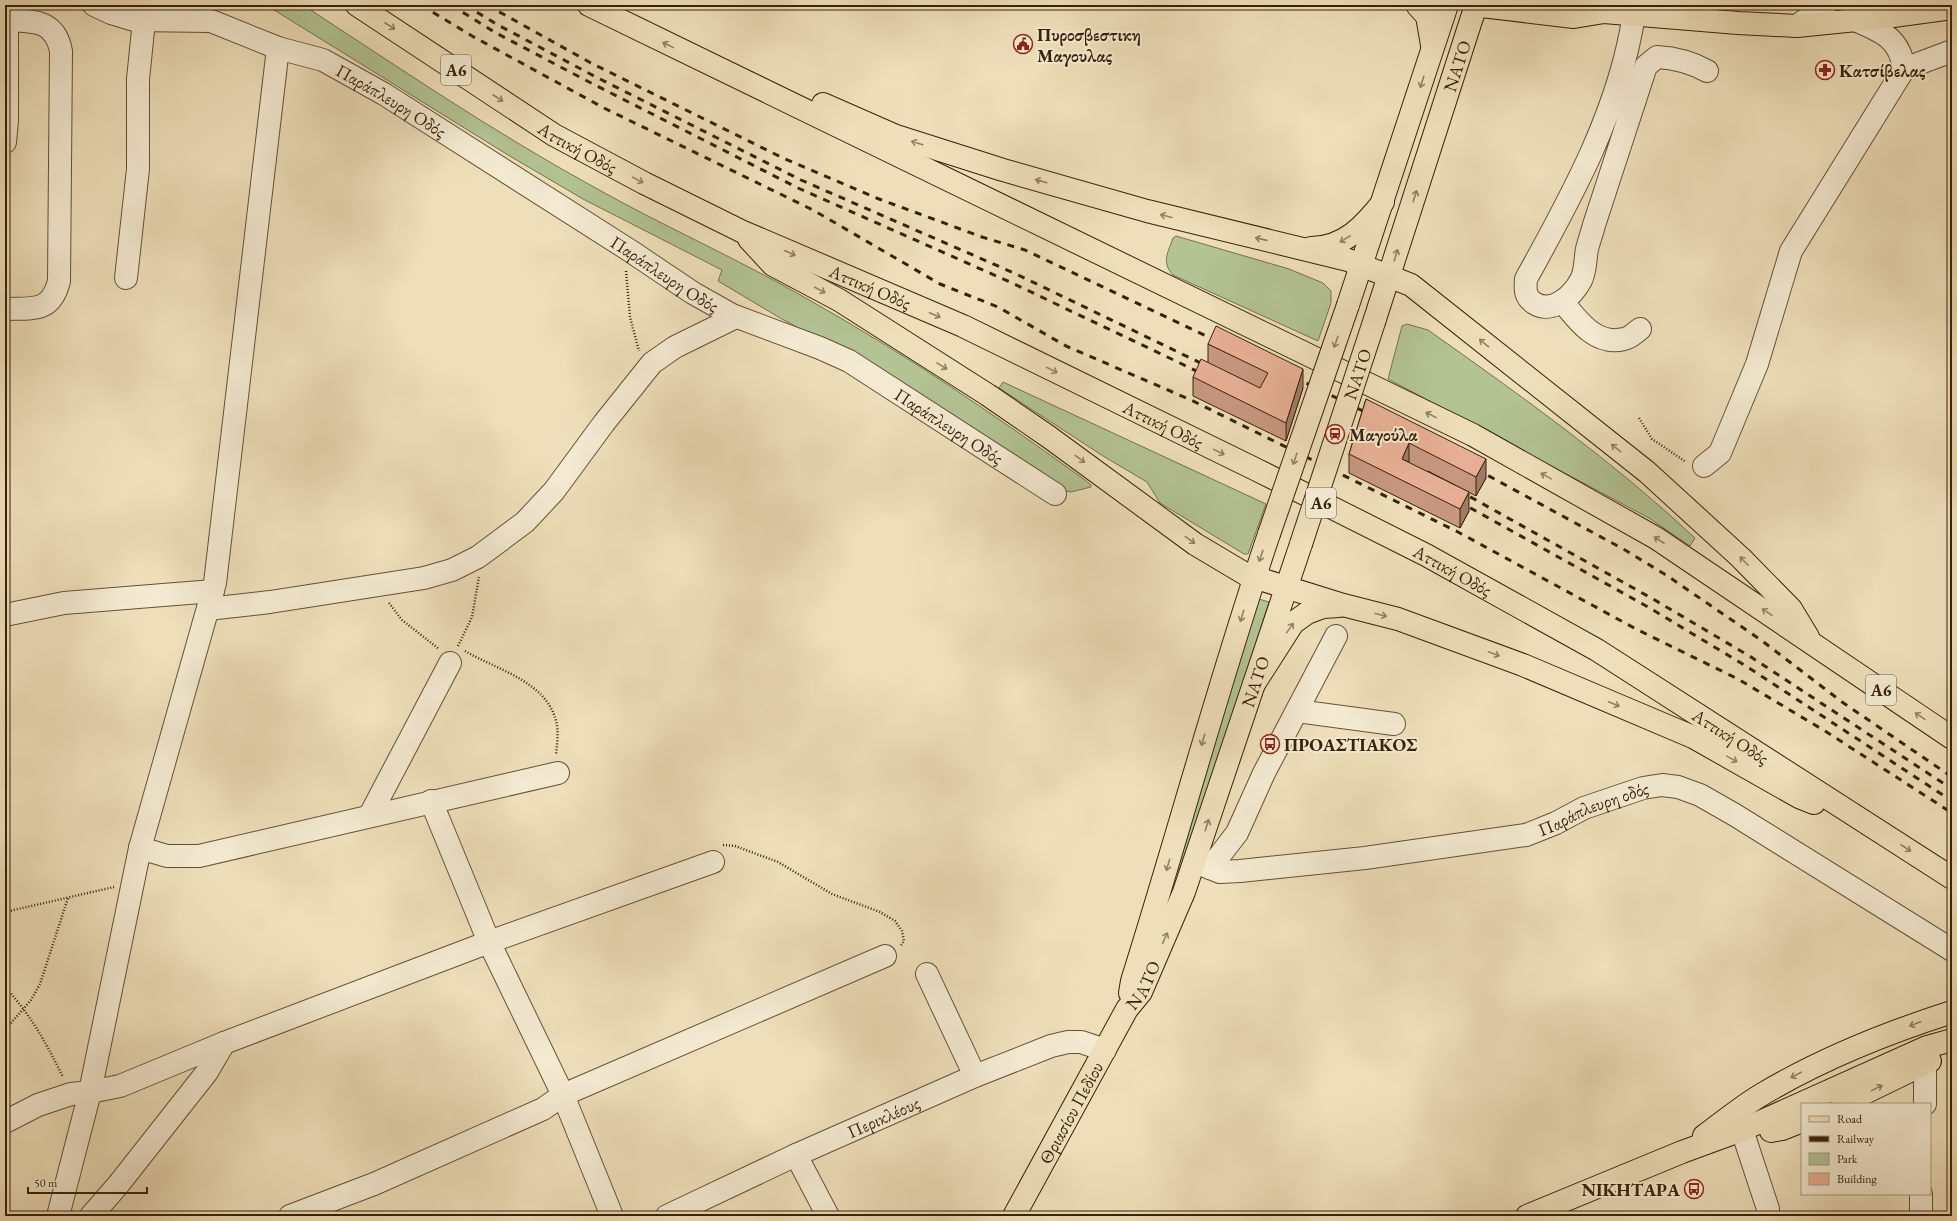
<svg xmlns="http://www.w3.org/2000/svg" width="1957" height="1221" viewBox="0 0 1957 1221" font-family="'EB Garamond',serif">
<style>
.green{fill:#b3c394;stroke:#75724e}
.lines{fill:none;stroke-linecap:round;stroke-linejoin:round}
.minor-casing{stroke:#655135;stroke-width:24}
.major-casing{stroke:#372209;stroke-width:24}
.highway-casing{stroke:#372209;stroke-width:24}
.path{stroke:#372209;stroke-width:2.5;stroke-dasharray:1 2;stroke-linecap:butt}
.minor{stroke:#f4ead2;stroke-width:22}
.major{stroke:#eedfba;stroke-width:22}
.highway{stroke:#eedfba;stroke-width:22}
.rail{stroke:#372209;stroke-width:3;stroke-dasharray:7 7;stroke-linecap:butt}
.major-bridge-casing{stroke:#372209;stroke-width:24;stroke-linecap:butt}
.major-bridge{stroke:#eedfba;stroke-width:22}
.wall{fill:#c89780;stroke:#372209}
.shaded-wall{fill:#a27b68;stroke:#372209}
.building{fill:#e8b095;stroke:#372209}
.oneway{stroke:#928062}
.labels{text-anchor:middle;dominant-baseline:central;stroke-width:4;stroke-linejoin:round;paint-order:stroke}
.shield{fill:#f4ead2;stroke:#705e45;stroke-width:1}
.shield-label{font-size:17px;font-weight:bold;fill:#372209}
.poi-label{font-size:18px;font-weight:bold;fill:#372209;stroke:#f4ead2;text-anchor:start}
.street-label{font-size:18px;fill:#372209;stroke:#f4ead2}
</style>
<rect width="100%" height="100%" fill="#eedfba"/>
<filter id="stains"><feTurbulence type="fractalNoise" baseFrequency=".005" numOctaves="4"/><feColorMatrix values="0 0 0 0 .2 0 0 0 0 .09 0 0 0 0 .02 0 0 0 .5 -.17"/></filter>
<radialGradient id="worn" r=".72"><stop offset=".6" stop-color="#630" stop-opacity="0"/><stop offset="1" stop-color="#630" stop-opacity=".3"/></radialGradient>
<g class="green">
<path d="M 266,5 L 303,5 C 398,67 492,131 592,186 C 661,225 734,257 804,297 C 902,352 994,414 1085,480 L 1091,485 L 1091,487 L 1071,492 L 1056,488 L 827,343 L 780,318 L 718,281 L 722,270 L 583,199 L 508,155 Z"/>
<path d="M 1176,236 L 1289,269 L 1323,283 L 1331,291 L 1331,303 L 1318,341 L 1173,275 C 1161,262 1168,253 1173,238 Z"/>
<path d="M 1407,324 L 1428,330 C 1520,395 1613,461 1695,538 L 1690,546 L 1649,518 L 1388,379 L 1402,326 Z"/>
<path d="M 1003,382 L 1266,504 L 1248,554 L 1244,554 L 1160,503 L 1147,482 L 1103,456 L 999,388 Z"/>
<path d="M 1259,599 L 1269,602 L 1183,872 L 1175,868 Z"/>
</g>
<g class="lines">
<defs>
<g id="minor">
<path id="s1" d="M 94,5 L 111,13 L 134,20 L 211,21 L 278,48 L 323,60 L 384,94 L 629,250 L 693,293 L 732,315 L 820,348 L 849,361 L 1055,494"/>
<path d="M 1634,14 C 1620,109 1572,196 1526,279 C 1525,290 1525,297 1534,303 C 1553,315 1573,295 1581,280 C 1586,271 1585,258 1587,249 C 1589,241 1592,233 1594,225 L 1646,66 L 1657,57 C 1675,58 1691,62 1707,71"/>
<path d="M 5,20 C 32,21 55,19 61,51 L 59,281 C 51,313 33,308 5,309"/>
<path d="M 1855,20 C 1881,31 1900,38 1904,69"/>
<path d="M 1797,26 L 1826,5"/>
<path d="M 5,142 L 7,120 L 7,20"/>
<path d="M 126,278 L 138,169 L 138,79 L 144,21"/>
<path d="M 1562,301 C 1578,321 1596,346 1624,339 C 1630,338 1636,332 1640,329"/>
<path d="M 1704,466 L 1720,453 L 1757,364 L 1791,251 L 1904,69 L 1952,51"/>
<path d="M 208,609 L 270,602 L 424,578 L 452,570 L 478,557 L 525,522 L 554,491 L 604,423 L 652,363 L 675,347 L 736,317"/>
<path d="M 5,615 L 64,603 L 213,591"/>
<path d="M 1297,711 L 1394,724"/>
<path d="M 431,801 L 489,942 L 563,1095 L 612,1216"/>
<path d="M 370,815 L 450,663"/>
<path d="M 140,848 L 167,856 L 199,856 L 558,773"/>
<path id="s2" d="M 1195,862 L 1220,872 L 1240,871 L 1365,858 L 1526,835 L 1556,823 L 1584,808 L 1643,788 L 1662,785 L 1678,787 L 1700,795 L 1735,815 L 1952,950"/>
<path d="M 1210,868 L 1237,833 L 1264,773 L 1336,636"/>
<path d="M 927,974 L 975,1076"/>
<path d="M 1925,1062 L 1925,1104"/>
<path d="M 5,1122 L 38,1105 L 71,1094 L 90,1092 L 120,1086 L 224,1043 L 489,942 L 713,862"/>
<path d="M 1742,1130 L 1768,1209 L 1768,1216"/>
<path d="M 796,1155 L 828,1216"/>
<path d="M 1921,1194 L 1921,1216"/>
<path d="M 58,1216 L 90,1092 L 140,848 L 215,583 L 278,48"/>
<path d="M 91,1216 L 118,1185 L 207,1072 L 224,1043"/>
<path d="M 290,1216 L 374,1184 L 543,1109 L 563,1095 L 885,956"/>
<path id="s3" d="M 667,1216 L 796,1155 L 975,1076 L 1051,1046 L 1068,1042 L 1081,1042 L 1105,1050"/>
</g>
<g id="major">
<path d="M 1417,5 L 1427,16 L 1432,45"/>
<path d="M 1473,5 L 1574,17 L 1604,12 L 1738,23 L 1797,26 L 1886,17 L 1952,8"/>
<path d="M 1348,305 L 1447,5"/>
<path id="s4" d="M 1375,319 L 1476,5"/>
<path d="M 1130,993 L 1132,981 C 1179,832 1219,681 1269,534"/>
<path d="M 1842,1104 L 1930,1061"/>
<path d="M 1771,1131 L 1782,1129 L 1802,1121"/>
<path d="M 1704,1136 C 1723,1122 1741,1107 1761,1095 C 1821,1059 1886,1033 1952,1012"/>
<path id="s5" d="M 1014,1216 L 1127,1009 L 1141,992 L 1184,892 L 1301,544"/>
<path d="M 1527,1216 L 1682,1152 L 1742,1130 L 1927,1047 L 1952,1040"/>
</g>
<g id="highway">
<path id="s6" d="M 357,5 L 554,135 L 644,183 L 741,231 L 963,326 L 1255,469 L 1426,555 L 1597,650 L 1952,878"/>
<path d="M 589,5 L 1473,435 L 1656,538 L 1952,738"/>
<path d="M 823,104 L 896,136 L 1003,170 L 1147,211 L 1348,260 L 1411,285 L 1647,472 L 1741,558 L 1791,609 L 1808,637"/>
<path d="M 749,239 L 773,265 L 839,300 L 988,395 L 1049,437 L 1195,544 L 1247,575 L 1343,605 L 1398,619 L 1523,665 L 1693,737 L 1799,797 L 1814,803"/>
<path d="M 1311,248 C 1344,248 1364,226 1383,202"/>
<path d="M 1254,684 L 1293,623 L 1307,613 L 1323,607 L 1339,606"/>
</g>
</defs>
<use href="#minor" class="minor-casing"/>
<use href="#major" class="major-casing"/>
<use href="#highway" class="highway-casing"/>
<g class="path">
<path d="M 626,271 L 630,317 L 639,351"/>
<path d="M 1639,418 L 1652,439 L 1686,462"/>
<path d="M 389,603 L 402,620 L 439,649"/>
<path d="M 458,646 L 472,617 L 479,577"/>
<path d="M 465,651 C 497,670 546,681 556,721 C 559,732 557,744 556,755"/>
<path d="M 723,845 L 735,846 L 778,862 L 832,894 L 880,912 L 895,921 L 902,931 L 904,941 L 900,947"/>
<path d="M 5,912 L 114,887"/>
<path d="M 5,987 C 31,1015 46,1043 63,1077"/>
<path d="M 5,1030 L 31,1000 L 40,984 L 68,898"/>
</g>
<use href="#minor" class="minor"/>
<use href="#major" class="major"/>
<use href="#highway" class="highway"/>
<g class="rail">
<path d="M 421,5 L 472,36 L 604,108 L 813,210 L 940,284 L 998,307 L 1066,346 L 1191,400 L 1458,532 L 1636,629 L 1738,679 L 1825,731 L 1952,813"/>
<path d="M 451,5 L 496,33 L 593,84 L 798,188 L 1010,282 L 1205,375"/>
<path d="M 465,5 L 498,25 L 596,77 L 801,180 L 1014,273 L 1209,367"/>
<path d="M 487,5 L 591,63 L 783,158 L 879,199 L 982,237 L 1025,250 L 1221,343"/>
<path d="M 1294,377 L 1373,416"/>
<path d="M 1476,469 L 1625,550 L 1666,575 L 1761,640 L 1842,702 L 1952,777"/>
<path d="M 1458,490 L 1653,599 L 1751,657 L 1952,789"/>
<path d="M 1458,501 L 1648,607 L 1746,666 L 1952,801"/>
</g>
<defs>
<g id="major-bridge">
<path d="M 1269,534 L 1348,305"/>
<path id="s7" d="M 1301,544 L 1375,319"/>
</g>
</defs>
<use href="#major-bridge" class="major-bridge-casing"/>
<use href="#major-bridge" class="major-bridge"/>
</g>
<g class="wall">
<path d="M 1208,344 L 1303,388 L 1286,441 L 1193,396 L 1193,377 L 1208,362 Z"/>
<path d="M 1366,399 L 1486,478 L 1476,496 L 1428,471 L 1469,511 L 1460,528 L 1349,473 L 1349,454 Z"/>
</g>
<g class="shaded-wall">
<path d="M 1303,369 L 1303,388 L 1286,441 L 1286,423 Z"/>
<path d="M 1409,443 L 1409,462 L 1402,459 Z"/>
<path d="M 1486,459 L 1486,478 L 1476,496 L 1476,477 Z"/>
<path d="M 1469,492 L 1469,511 L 1460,528 L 1460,509 Z"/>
</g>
<g class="building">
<path d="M 1216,326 L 1303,369 L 1286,423 L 1193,377 L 1201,359 L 1260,388 L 1268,373 L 1208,344 Z"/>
<path d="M 1366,399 L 1486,459 L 1476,477 L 1409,443 L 1402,459 L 1469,492 L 1460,509 L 1349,454 Z"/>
</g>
<defs><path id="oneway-shaft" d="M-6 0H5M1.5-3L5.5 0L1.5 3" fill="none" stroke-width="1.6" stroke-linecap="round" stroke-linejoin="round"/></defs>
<g class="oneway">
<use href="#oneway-shaft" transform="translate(390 26) rotate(33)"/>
<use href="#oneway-shaft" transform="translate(668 45) rotate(-154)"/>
<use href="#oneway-shaft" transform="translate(1422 82) rotate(108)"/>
<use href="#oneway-shaft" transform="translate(498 98) rotate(33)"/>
<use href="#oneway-shaft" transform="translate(917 143) rotate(-162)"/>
<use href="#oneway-shaft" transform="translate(638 180) rotate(28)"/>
<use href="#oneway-shaft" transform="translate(1041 181) rotate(-164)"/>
<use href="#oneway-shaft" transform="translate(1415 196) rotate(-72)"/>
<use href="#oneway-shaft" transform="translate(1166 216) rotate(-166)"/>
<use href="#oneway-shaft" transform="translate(1261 239) rotate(-167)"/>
<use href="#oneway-shaft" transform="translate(1345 239) rotate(149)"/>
<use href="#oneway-shaft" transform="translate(790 253) rotate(24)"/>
<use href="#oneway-shaft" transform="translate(1396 255) rotate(-73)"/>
<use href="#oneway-shaft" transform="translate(820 290) rotate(28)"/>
<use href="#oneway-shaft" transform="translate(935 315) rotate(23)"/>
<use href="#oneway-shaft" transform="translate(1336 342) rotate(109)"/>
<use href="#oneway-shaft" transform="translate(1484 343) rotate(-141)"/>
<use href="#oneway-shaft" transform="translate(942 366) rotate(32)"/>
<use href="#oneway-shaft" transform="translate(1052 370) rotate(26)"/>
<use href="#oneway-shaft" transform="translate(1431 415) rotate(-154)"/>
<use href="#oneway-shaft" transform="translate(1616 448) rotate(-142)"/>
<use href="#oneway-shaft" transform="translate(1219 452) rotate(26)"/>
<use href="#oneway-shaft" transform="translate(1080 459) rotate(36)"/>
<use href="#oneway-shaft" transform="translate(1295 459) rotate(109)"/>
<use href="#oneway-shaft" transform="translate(1546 476) rotate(-151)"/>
<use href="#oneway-shaft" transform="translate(1190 540) rotate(36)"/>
<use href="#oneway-shaft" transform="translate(1659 540) rotate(-147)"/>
<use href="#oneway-shaft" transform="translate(1261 556) rotate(109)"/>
<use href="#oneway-shaft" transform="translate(1744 561) rotate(-135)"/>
<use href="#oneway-shaft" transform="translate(1767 612) rotate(-146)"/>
<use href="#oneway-shaft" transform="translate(1381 615) rotate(14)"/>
<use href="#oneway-shaft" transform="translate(1242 616) rotate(107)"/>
<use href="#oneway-shaft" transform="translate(1290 628) rotate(-55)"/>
<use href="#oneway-shaft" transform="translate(1494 654) rotate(21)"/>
<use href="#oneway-shaft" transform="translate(1614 704) rotate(23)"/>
<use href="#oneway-shaft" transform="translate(1920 716) rotate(-146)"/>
<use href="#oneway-shaft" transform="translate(1203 740) rotate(107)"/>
<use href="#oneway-shaft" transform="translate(1732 759) rotate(29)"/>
<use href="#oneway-shaft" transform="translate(1207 825) rotate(-72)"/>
<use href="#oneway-shaft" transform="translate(1906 848) rotate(33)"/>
<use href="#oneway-shaft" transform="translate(1168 865) rotate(106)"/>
<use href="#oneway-shaft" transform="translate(1165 938) rotate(-66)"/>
<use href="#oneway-shaft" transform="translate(1915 1024) rotate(159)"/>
<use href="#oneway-shaft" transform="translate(1796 1075) rotate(152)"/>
<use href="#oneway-shaft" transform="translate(1877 1088) rotate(-26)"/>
</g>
<defs>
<symbol id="civic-ring" viewBox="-11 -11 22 22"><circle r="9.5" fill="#f4ead2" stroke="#8f2418" stroke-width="1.5"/><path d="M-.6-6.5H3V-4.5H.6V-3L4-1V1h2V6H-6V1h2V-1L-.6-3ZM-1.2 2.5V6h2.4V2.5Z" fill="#8f2418"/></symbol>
<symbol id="pharmacy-ring" viewBox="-11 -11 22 22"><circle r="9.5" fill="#f4ead2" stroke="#8f2418" stroke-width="1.5"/><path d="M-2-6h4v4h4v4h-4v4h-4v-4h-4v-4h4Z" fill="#8f2418"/></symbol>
<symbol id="station-ring" viewBox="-11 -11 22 22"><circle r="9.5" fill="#f4ead2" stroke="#8f2418" stroke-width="1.5"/><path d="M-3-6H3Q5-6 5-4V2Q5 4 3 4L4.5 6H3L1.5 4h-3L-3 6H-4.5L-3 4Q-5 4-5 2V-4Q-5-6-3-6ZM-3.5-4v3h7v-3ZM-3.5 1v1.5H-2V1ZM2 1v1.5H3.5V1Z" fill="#8f2418"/></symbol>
<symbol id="bus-ring" viewBox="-11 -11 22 22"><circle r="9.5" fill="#f4ead2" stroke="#8f2418" stroke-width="1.5"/><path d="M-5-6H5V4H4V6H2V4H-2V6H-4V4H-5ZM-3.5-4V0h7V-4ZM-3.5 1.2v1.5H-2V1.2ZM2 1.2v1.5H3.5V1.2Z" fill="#8f2418"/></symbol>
</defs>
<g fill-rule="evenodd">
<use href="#civic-ring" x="1012" y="33" width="22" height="22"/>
<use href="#pharmacy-ring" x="1814" y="59" width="22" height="22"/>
<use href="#station-ring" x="1324" y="423" width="22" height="22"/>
<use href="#bus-ring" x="1259" y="733" width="22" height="22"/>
<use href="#bus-ring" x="1683" y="1178" width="22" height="22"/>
</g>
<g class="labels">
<g class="shield">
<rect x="441" y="55" width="30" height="30" rx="3"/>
<rect x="1306" y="488" width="30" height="30" rx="3"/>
<rect x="1866" y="675" width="30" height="30" rx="3"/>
</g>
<g class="shield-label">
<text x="456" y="70">Α6</text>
<text x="1321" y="503">Α6</text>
<text x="1881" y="690">Α6</text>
</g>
<g class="poi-label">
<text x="1037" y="34">Πυροσβεστικη<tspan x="1037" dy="21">Μαγουλας</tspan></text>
<text x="1839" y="70">Κατσίβελας</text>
<text x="1349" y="434">Μαγούλα</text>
<text x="1284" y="744">ΠΡΟΑΣΤΙΑΚΟΣ</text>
<text x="1680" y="1189" text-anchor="end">ΝΙΚΗΤΑΡΑ</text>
</g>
<g class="street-label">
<text stroke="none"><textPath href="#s4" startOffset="266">ΝΑΤΟ</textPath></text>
<text stroke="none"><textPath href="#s1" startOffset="318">Παράπλευρη Οδός</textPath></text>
<text stroke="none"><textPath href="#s6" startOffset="263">Αττική Οδός</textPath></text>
<text stroke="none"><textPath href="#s1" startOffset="642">Παράπλευρη Οδός</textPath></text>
<text stroke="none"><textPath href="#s6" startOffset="587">Αττική Οδός</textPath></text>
<text stroke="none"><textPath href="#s7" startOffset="179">ΝΑΤΟ</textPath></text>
<text stroke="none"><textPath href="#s6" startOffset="911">Αττική Οδός</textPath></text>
<text stroke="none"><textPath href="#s1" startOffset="966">Παράπλευρη Οδός</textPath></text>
<text stroke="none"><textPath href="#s6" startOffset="1235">Αττική Οδός</textPath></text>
<text stroke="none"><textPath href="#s5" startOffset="589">ΝΑΤΟ</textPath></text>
<text stroke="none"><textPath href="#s6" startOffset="1559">Αττική Οδός</textPath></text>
<text stroke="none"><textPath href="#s2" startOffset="408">Παράπλευρη οδός</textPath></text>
<text stroke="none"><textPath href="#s5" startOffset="265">ΝΑΤΟ</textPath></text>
<text stroke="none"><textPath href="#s5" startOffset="118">Θριασίου Πεδίου</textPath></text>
<text stroke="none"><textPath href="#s3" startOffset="238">Περικλέους</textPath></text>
</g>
</g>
<rect width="1957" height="1221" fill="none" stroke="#eedfba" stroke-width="20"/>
<rect x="6" y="6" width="1945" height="1209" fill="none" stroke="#372209" stroke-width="2"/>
<rect x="10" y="10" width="1937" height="1201" fill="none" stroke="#372209"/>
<rect x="1801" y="1103" width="130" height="92" fill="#f4ead2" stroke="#a89a82"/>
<rect x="1809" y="1116" width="20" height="6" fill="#eedfba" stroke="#a89a82"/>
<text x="1837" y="1123" font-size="12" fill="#372209">Road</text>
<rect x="1809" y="1136" width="20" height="6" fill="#372209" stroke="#a89a82"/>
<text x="1837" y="1143" font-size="12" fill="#372209">Railway</text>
<rect x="1809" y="1153" width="20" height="12" fill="#b3c394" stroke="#a89a82"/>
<text x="1837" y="1163" font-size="12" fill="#372209">Park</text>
<rect x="1809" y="1173" width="20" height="12" fill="#e8b095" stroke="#a89a82"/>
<text x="1837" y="1183" font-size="12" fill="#372209">Building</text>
<path d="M28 1187v6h119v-6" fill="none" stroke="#372209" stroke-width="2"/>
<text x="34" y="1187" font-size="12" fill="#372209" stroke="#f4ead2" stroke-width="3" paint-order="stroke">50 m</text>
<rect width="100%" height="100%" filter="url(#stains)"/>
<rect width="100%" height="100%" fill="url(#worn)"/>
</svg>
